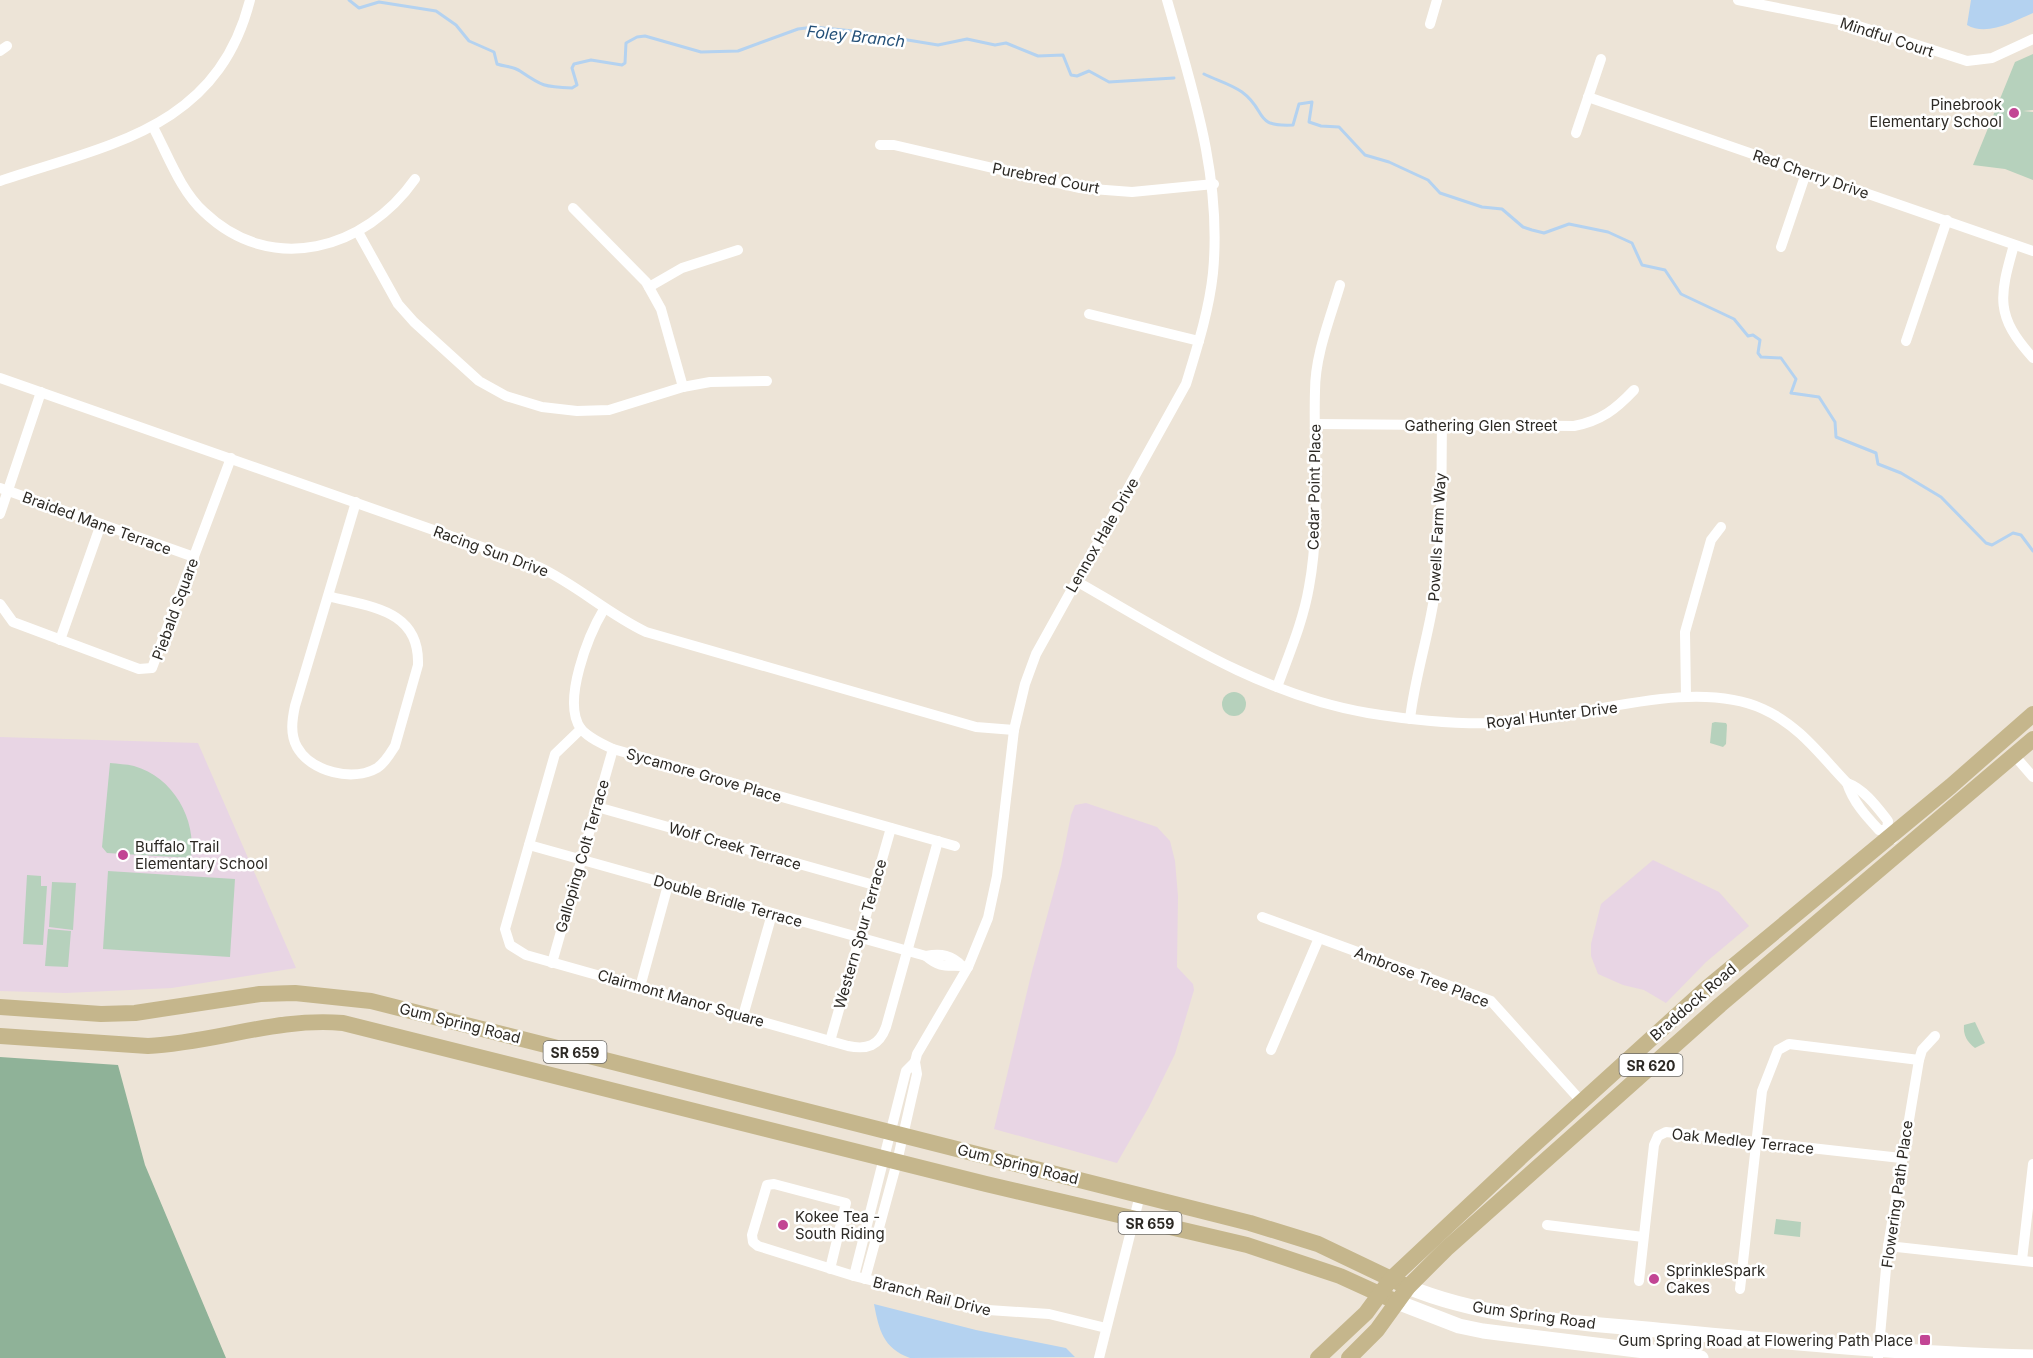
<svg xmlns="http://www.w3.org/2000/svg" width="2033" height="1358" viewBox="0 0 2033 1358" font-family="Inter,sans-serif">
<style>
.education{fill:#e8d5e4}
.green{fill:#b6d1bc}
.forest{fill:#8fb298}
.water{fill:#b4d2f0}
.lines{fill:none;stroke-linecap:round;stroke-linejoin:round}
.stream{stroke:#b4d2f0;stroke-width:3}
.street{stroke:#fff;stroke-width:10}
.secondary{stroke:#fff;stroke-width:15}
.primary{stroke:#c5b68c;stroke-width:16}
.poi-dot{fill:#c24594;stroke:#fff;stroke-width:2}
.labels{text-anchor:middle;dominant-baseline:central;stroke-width:5;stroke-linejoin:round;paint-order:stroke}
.shield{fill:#fff;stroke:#6b6966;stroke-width:1.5}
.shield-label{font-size:14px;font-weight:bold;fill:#2c2924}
.street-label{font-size:15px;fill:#2c2924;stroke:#fff}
.poi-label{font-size:15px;fill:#2c2924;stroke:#fff;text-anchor:start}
.water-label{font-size:16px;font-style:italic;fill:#245078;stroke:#fff}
</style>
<rect width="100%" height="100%" fill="#ede4d7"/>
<g class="education">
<path d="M 0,737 L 198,743 L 296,968 L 172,988 L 66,993 L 0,991 Z"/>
<path d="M 1086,803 L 1157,827 L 1170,841 L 1175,861 L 1178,896 L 1177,967 L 1193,984 L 1194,990 L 1175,1054 L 1149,1107 L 1117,1163 L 994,1129 L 1032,971 L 1061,865 L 1071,815 L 1075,805 Z"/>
<path d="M 1653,860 L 1719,892 L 1749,926 L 1706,962 L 1666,1003 L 1644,990 L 1623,985 L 1598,974 L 1591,956 L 1591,944 L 1601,904 Z"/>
</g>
<g class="green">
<path d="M 2033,54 L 2033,110 L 2023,111 L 2033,112 L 2033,180 L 2005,169 L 1973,165 L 2015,62 Z"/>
<circle cx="1234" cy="704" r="12"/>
<path d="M 1715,722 L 1726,723 L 1727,725 L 1726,744 L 1723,747 L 1710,743 L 1712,723 Z"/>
<path d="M 110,763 C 118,764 126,764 134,766 C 173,777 197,819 191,858 L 107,853 L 102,847 Z"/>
<path d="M 108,871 L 235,879 L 230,957 L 103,949 Z"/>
<path d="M 27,875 L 41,876 L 41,886 L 47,886 L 43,945 L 23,944 Z"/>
<path d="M 52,882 L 76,883 L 73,930 L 49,927 Z"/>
<path d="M 48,929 L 71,931 L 68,967 L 45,966 Z"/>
<path d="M 1975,1022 L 1985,1043 L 1975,1048 C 1967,1042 1963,1035 1964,1025 Z"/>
<path d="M 1776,1219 L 1801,1222 L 1800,1237 L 1774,1234 Z"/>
</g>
<path class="forest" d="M 0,1057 L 118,1065 L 145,1165 L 226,1358 L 0,1358 Z"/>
<g class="water">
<path d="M 1971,0 L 2033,0 L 2033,13 C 2014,21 1987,37 1967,25 Z"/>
<path d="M 874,1304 L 976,1330 L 1066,1348 L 1075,1357 L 910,1358 C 883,1348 879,1330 874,1304 Z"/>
</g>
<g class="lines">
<g class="stream">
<path d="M 349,0 L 359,8 L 379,2 L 436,11 L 456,25 L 469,41 L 494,52 L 497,64 C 505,67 513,66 520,71 C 542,86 544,87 572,88 L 577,85 L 572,68 L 574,64 L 591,60 L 622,65 L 625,63 L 626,43 L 637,37 L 645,36 L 701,52 L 738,51 L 798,29 L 814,27 L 853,31 L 938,45 L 967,39 L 995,45 L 1006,43 L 1038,56 L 1063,55 L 1071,75 L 1077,76 L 1089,71 L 1109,82 L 1174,78"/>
<path d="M 1204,74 C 1216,80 1231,84 1242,92 C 1268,111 1252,127 1293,125 L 1299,104 L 1312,102 L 1309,122 L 1321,126 L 1339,127 L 1365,155 L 1389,162 L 1417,175 L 1428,180 L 1440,193 L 1482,207 L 1502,209 L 1523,227 L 1532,230 L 1544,233 L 1569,224 L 1608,232 L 1632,243 L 1642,265 L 1665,270 L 1681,294 L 1734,319 L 1748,336 L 1753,335 L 1760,340 L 1758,353 L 1761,357 L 1781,358 L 1796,379 L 1791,393 L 1819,397 L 1835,422 L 1836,437 L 1876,453 L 1878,464 L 1901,473 L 1941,497 L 1986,543 L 1992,545 L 2013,533 L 2021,535 L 2033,551"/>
</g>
<g class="street">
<path d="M 1738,0 L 1843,21 L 1967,61 L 1992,58 L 2033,39"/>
<path d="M 1430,24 L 1437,0"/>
<path d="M 0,51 L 7,46"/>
<path d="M 1588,97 L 2033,251"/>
<path d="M 153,127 C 168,155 180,190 204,212 C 272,277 366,249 415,179"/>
<path d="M 1576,133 L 1601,59"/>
<path d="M 880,145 L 894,145 L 1079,188 L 1132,192 L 1214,184"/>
<path d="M 0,181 C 110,144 217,129 250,0"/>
<path d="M 573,208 L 646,282 L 661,309 L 683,387"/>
<path d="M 358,232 L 398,304 L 414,322 L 479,381 L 506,396 L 542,407 L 577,411 L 609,410 L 683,387 L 710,382 L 767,381"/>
<path d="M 2014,245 C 1999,297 1995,316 2033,358"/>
<path d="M 1781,247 L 1806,173"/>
<path d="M 649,287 L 682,268 L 738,250"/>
<path d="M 1089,314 L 1199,341"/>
<path d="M 1906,341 L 1947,220"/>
<path d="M 0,378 L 539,567 C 577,585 608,614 646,632 L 976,727 L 1014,730"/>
<path d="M 1316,424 L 1574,426 C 1601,421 1616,409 1634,390"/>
<path d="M 0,488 L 194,557"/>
<path d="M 0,514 L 41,392"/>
<path d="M 1076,581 C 1169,634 1261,695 1368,713 C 1417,721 1468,726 1517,722 C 1590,715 1695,678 1763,709 C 1799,725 1821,756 1847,783 C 1864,789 1877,807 1888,821 L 1887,830 L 1893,839"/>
<path d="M 328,596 C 369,607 420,609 418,665 L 395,746 C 390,754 385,763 377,768 C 353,782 311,772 297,747 C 290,734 292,720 295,706 L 356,502"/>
<path d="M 0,604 L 13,622 L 139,669 L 152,668 L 231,458"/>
<path d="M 604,609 C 589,634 561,702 581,729 C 589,738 602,744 613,749 L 955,846"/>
<path d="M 60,640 L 101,524"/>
<path d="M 1277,687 C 1289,654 1303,622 1309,587 C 1321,523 1313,456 1315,391 C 1315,355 1330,319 1340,285"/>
<path d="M 1686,697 L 1685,632 L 1711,540 L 1721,527"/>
<path d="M 1410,719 C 1415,676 1429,635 1435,592 C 1443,537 1441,480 1442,425"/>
<path d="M 581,729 L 555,754 L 505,929 L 510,945 L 526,955 L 848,1046 C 867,1050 879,1046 886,1027 L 938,841"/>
<path d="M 2014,755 L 2033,777"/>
<path d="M 1847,783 C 1853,802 1866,816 1879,830 L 1887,830"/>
<path d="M 597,807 L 874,885"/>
<path d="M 529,845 L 926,956 C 943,971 951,963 968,967"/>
<path d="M 1262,917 L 1491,1001 L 1581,1101"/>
<path d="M 926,956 C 941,953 952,955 962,966"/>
<path d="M 552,963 L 613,749"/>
<path d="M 640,987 L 668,885"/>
<path d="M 743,1016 L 772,914"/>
<path d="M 830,1041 L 891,828"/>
<path d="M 1271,1050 L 1319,938"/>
<path d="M 1547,1225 L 1643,1237"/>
<path d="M 1888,1246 L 2033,1262"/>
<path d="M 2022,1260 L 2033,1164"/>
<path d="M 830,1269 L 846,1203 L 774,1184 L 767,1185 L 752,1235 L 753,1242 L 758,1246 L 854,1276 L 988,1310 L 1049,1314 L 1106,1328"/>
<path d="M 854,1276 L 906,1071 L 915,1062"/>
<path d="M 865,1279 L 897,1162 L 917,1074 L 915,1062 L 917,1054 L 968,967 L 988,918 L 997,876 L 1014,730 L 1025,684 L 1036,654 L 1186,384 C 1197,348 1209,311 1213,273 C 1222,177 1193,91 1167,0"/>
<path d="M 1639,1281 L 1654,1145 L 1658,1136 L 1666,1132 L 1901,1158"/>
<path d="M 1740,1289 L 1762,1091 L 1778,1050 L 1789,1044 L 1919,1060"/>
<path d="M 1099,1358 L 1140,1195"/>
<path d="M 1878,1358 L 1888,1246 L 1919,1060 L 1922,1050 L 1935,1036"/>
</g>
<g class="secondary">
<path d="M 1408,1287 C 1486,1319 1574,1322 1657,1330 C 1783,1342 1907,1354 2033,1357"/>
<path d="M 1397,1302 L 1459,1326 L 1483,1331 L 1701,1358"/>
</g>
<g class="primary">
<path d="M 0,1007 L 101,1014 L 135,1013 L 260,994 L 295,993 L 371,1001 L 1250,1223 L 1318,1244 L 1408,1287"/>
<path d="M 0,1036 L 148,1046 C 214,1043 277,1017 343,1023 L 986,1184 L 1247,1245 L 1340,1276 L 1397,1302"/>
<path d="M 1318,1358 L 1366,1313 L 1391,1279 L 1523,1155 L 1707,988 L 1951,786 L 2033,714"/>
<path d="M 1349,1358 L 1377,1330 L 1408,1287 L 1446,1249 L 1720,1005 L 2033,739"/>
</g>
</g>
<g class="poi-dot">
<circle cx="2014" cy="113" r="6"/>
<circle cx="123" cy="855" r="6"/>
<circle cx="783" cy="1225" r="6"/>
<circle cx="1654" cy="1279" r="6"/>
<rect x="1919" y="1334" width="12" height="12" rx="3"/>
</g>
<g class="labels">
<g class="shield">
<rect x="543.5" y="1041" width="63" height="22" rx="4.5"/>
<rect x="1619.5" y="1054" width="63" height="22" rx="4.5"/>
<rect x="1118.5" y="1212" width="63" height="22" rx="4.5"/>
</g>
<g class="shield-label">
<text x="575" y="1052">SR 659</text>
<text x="1651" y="1065">SR 620</text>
<text x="1150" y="1223">SR 659</text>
</g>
<g class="street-label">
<text transform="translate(1887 37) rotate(18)">Mindful Court</text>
<text transform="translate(1811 174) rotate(19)">Red Cherry Drive</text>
<text transform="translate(1046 178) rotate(11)">Purebred Court</text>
<text x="1481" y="425">Gathering Glen Street</text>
<text transform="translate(1314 487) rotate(-89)">Cedar Point Place</text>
<text transform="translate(97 523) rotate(20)">Braided Mane Terrace</text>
<text transform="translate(1102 535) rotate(-60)">Lennox Hale Drive</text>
<text transform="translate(1437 537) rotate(-87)">Powells Farm Way</text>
<text transform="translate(491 551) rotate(20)">Racing Sun Drive</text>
<text transform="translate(175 609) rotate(-70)">Piebald Square</text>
<text transform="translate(1552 715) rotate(-7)">Royal Hunter Drive</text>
<text transform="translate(704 775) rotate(16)">Sycamore Grove Place</text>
<text transform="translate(735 846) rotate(16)">Wolf Creek Terrace</text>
<text transform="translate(582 856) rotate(-74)">Galloping Colt Terrace</text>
<text transform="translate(728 901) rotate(16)">Double Bridle Terrace</text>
<text transform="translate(860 934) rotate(-74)">Western Spur Terrace</text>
<text transform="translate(1422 977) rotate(21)">Ambrose Tree Place</text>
<text transform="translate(681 998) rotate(16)">Clairmont Manor Square</text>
<text transform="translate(1693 1002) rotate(-41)">Braddock Road</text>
<text transform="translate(460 1023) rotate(14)">Gum Spring Road</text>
<text transform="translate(1743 1141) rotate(6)">Oak Medley Terrace</text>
<text transform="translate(1018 1164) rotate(14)">Gum Spring Road</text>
<text transform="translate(1897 1194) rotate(-82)">Flowering Path Place</text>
<text transform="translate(932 1296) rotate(14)">Branch Rail Drive</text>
<text transform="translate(1534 1315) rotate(8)">Gum Spring Road</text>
</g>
<g class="poi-label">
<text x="2002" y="104" text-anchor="end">Pinebrook<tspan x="2002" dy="17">Elementary School</tspan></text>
<text x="135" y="846">Buffalo Trail<tspan x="135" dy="17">Elementary School</tspan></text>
<text x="795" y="1216">Kokee Tea -<tspan x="795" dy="17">South Riding</tspan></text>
<text x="1666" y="1270">SprinkleSpark<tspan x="1666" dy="17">Cakes</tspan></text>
<text x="1913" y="1340" text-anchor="end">Gum Spring Road at Flowering Path Place</text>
</g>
<g class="water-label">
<text transform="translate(856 36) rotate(6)">Foley Branch</text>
</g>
</g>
</svg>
